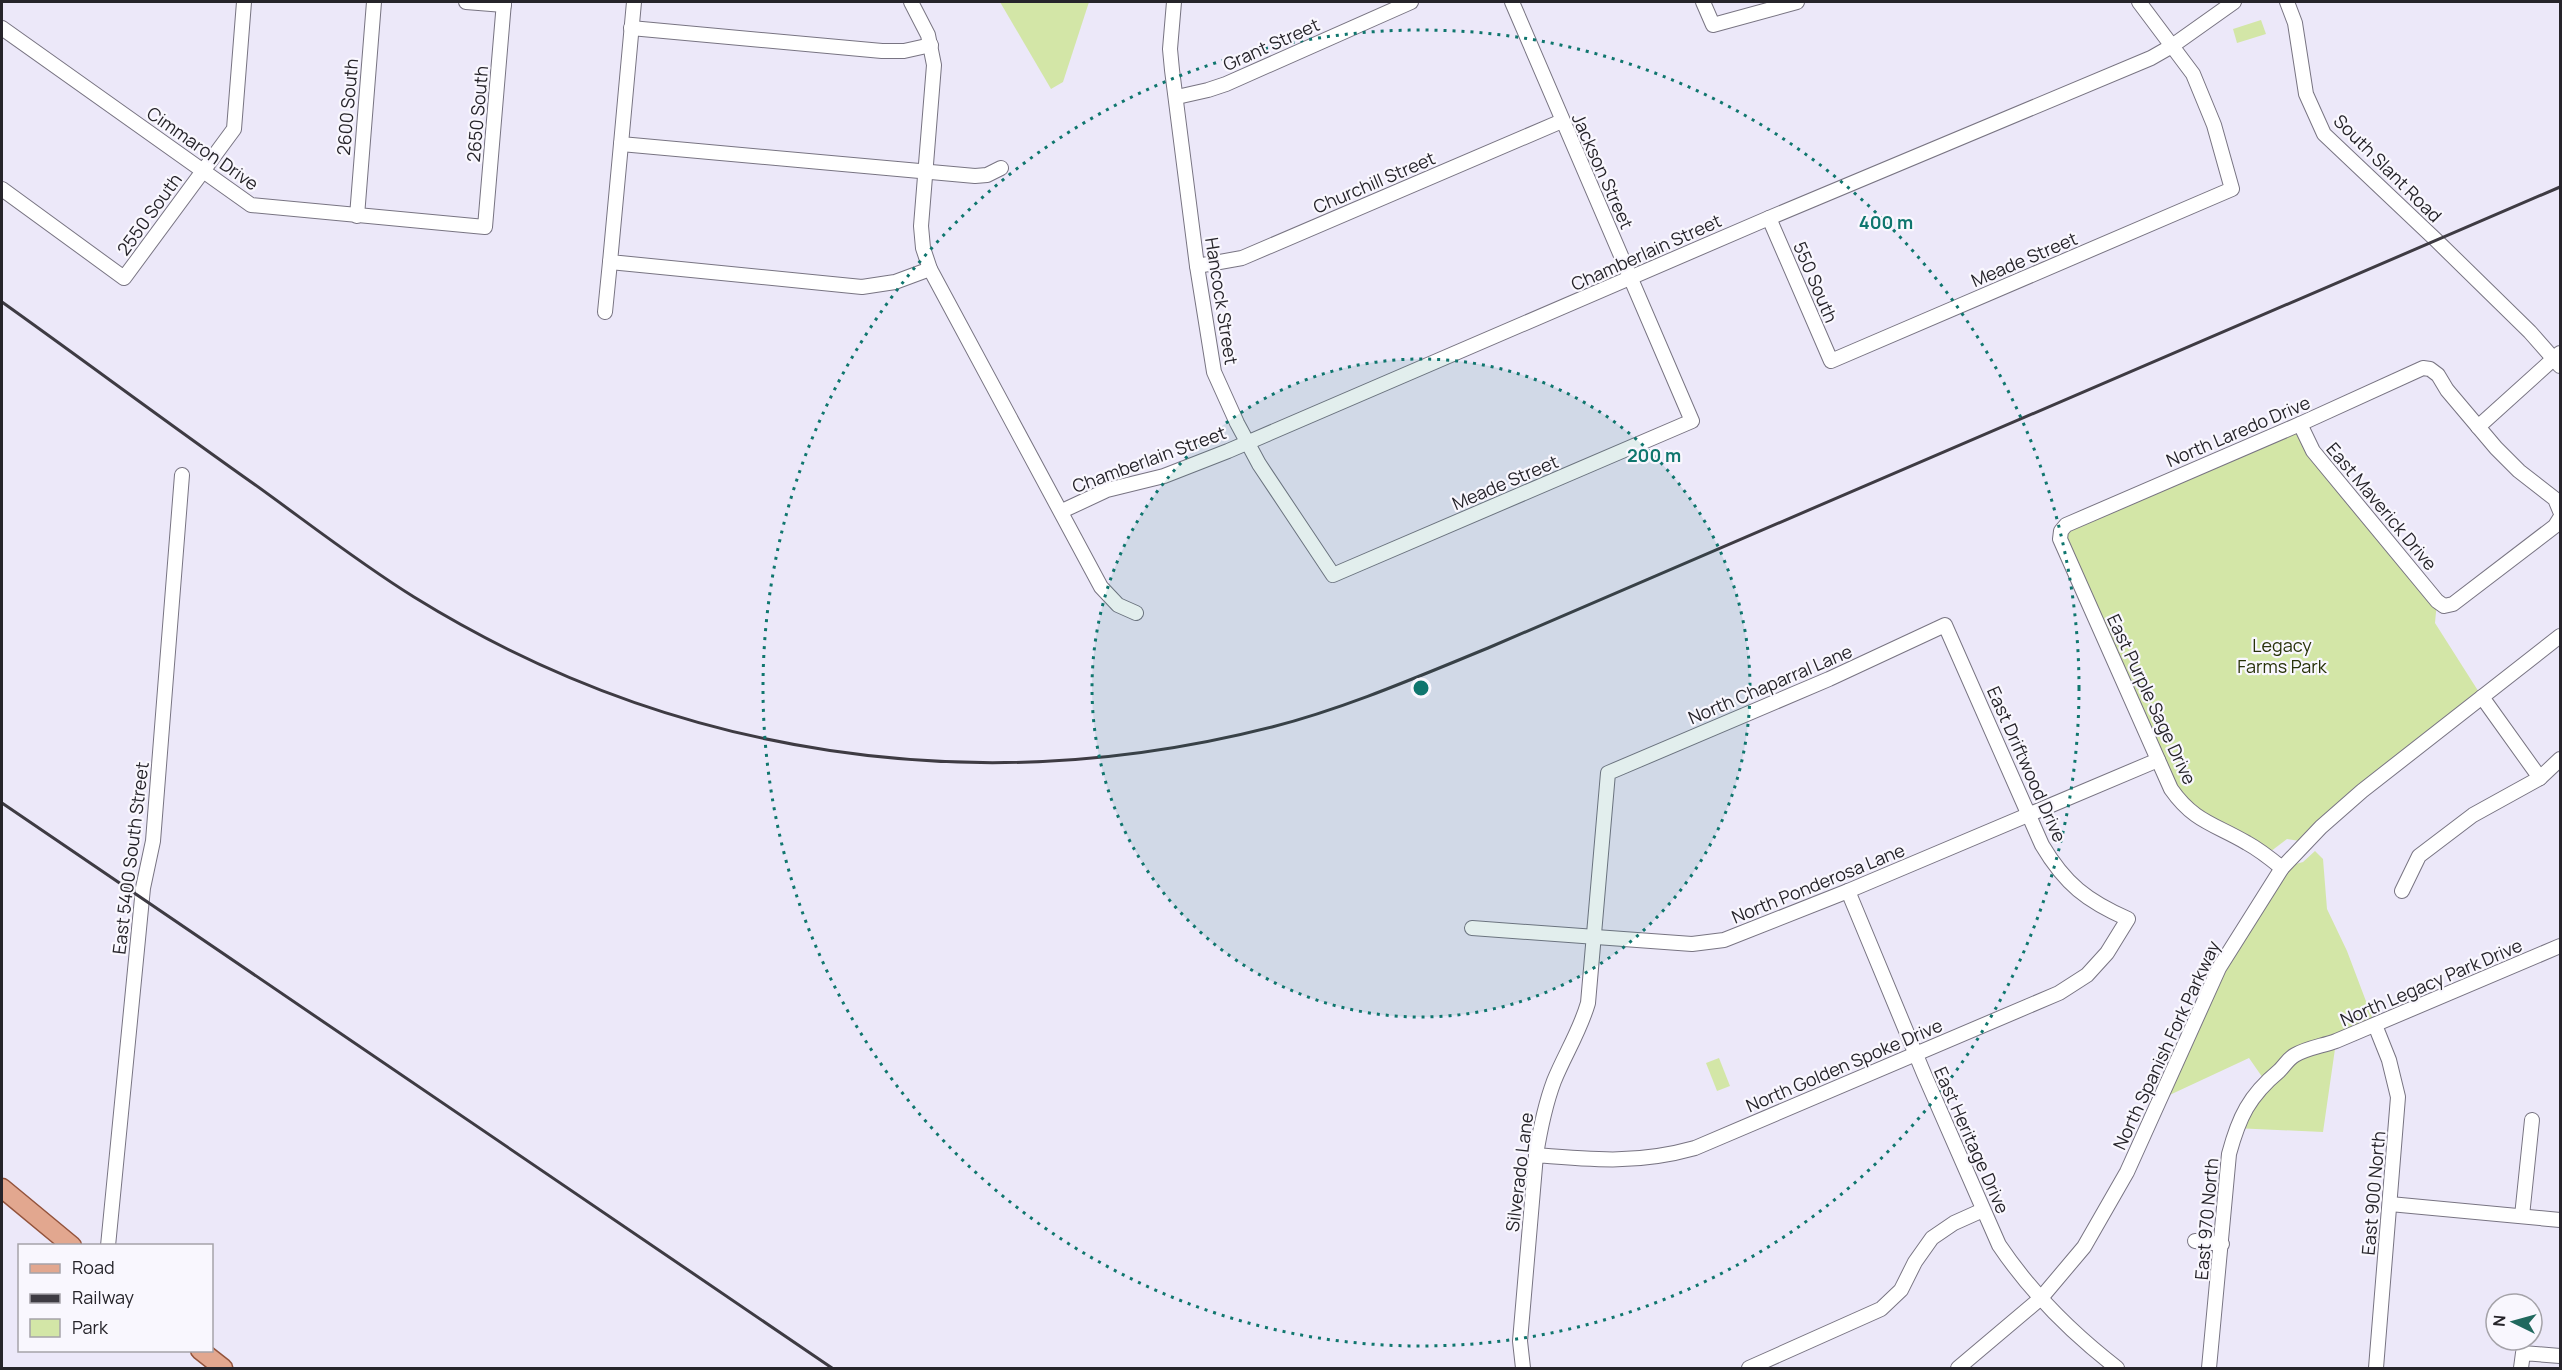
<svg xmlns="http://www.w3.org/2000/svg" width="2562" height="1370" viewBox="0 0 2562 1370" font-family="Manrope,sans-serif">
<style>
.green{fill:#d3e6a7}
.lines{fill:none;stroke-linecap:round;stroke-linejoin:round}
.minor-casing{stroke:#787482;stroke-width:16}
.major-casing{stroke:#93533c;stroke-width:21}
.minor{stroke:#fff;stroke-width:14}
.major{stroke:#e2a78f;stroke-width:18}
.rail{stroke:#3e3b43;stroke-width:3}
.ring{fill:none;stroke:#0f766e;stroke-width:3;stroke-dasharray:3 6}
.labels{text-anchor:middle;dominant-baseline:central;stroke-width:4.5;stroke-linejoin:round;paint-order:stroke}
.street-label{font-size:18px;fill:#26242a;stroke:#f9f7fe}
.park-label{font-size:18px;fill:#283209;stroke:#f9f7fe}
.centre{fill:#0f766e;stroke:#f9f7fe;stroke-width:3}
.ring-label{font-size:18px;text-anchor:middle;font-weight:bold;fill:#0f766e;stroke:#f9f7fe;stroke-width:4.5;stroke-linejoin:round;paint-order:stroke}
</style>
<rect width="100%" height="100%" fill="#ece8f9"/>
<g class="green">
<path d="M 1000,2 L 1089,2 L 1063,82 L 1051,89 Z"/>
<path d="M 2261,20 L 2266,34 L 2237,43 L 2233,29 Z"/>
<path d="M 2300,424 L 2437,601 L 2435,623 L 2482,697 L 2306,842 L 2287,839 L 2266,855 L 2183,806 L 2061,531 Z"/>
<path d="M 2315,851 L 2323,859 L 2327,909 L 2347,951 L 2375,1025 L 2336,1042 L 2323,1132 L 2234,1128 L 2265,1081 L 2249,1058 L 2161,1099 L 2202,1005 L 2282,868 L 2303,862 Z"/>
<path d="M 1719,1058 L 1730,1086 L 1717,1091 L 1706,1063 Z"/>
</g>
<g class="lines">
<defs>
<g id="minor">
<path d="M 466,2 L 504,5"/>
<path d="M 634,2 L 621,144 L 975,176 L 987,175 L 1001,168"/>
<path d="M 911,2 L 928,35 L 934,65 L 921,226 L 923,248 L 930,269 L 1101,587 L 1118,605 L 1136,613"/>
<path d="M 1174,2 L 1170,49 L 1172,70 L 1197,266 L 1214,372 L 1237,423 L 1259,464 L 1333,575 L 1692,421 L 1512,2"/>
<path d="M 1703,2 L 1713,25 L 1797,2"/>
<path d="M 2287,2 L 2295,23 L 2306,94 L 2324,134 L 2436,240 L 2530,332 L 2560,366"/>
<path d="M 2,28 L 251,205 L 485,227 L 504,2"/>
<path d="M 631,28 L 882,51 L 904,51 L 931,45"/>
<path d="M 1177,97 L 1208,90 L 1226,84 L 1411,2"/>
<path d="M 621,144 L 610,262 L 862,287 L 895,282 L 930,269"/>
<path d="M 2,189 L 124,278 L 234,129 L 244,2"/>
<path d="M 357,216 L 374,2"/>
<path d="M 1769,218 L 1831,361 L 2232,189 L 2214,125 L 2193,74 L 2139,2"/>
<path d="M 1197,266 L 1242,258 L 1562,121"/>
<path d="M 605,312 L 610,262"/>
<path d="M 2300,424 L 2313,451 L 2437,601 L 2444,606 L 2453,604 L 2555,526 L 2560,518"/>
<path d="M 2478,427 L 2560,353"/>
<path d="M 1062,511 L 1107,490 L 1164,476 L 1228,451 L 1769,218 L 2151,58 L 2172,46 L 2234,2"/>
<path d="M 2482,697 L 2540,778"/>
<path d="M 2282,868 C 2271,859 2260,850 2247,843 C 2215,824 2194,822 2171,789 L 2060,539 L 2061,531 L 2066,525 L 2300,424 L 2423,368 L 2430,369 L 2438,375 L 2447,390 L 2496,448 L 2519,471 L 2555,499 L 2560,511"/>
<path d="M 1848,891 L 1924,1074 L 1999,1245 C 2030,1291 2073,1334 2117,1368"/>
<path d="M 2402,891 L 2419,856 L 2473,815 L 2540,778 L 2560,759"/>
<path d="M 1472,928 L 1692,944 L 1724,940 L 1848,891 L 2158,760"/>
<path d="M 2375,1025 L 2389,1060 L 2398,1097 L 2376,1368"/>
<path d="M 2390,1204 L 2560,1220"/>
<path d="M 2522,1216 L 2532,1120"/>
<path d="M 2195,1241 L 2222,1244"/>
<path d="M 108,1246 L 143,888 L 153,841 L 182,475"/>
<path d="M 1523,1368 L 1520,1341 L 1536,1155 C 1540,1130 1545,1105 1554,1081 C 1565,1054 1580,1031 1588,1003 L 1608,773 L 1829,679 L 1945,625 L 2042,845 C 2065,884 2087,901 2128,919 L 2107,953 L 2087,975 L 2059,993 L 1695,1148 C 1638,1164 1595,1160 1536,1155"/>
<path d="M 1749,1368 L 1881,1309 L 1901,1290 L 1915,1262 L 1932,1238 L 1954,1223 L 1983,1210"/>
<path d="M 1958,1368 L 2041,1298 L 2084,1247 L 2127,1172 L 2219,968 L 2282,868 L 2321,827 L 2362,791 L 2560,636"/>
<path d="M 2209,1368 L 2229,1154 C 2239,1117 2249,1096 2279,1071 C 2285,1065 2288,1059 2295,1055 C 2307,1048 2322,1046 2336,1041 L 2560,946"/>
<path d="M 2521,1368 L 2523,1353 L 2560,1356"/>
</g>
<g id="major">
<path d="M 2,1188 L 72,1246"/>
<path d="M 200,1350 L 223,1368"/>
</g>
</defs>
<use href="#minor" class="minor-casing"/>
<use href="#major" class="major-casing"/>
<use href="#minor" class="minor"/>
<use href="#major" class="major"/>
<g class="rail">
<path d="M 2,302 C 86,362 169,424 254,484 C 307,522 359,563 414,597 C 674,758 977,802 1272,727 C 1346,708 1417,677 1488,648 L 2560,187"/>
<path d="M 2,803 L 832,1368"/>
</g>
</g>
<circle cx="1421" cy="688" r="329" fill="#0f766e" fill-opacity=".12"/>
<g class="ring">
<circle cx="1421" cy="688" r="329"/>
<circle cx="1421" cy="688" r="658"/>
</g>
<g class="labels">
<g class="street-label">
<text transform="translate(1271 44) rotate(-24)">Grant Street</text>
<text transform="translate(347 107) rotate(-85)">2600 South</text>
<text transform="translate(477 114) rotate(-85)">2650 South</text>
<text transform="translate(203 148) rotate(35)">Cimmaron Drive</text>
<text transform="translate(2388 168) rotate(45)">South Slant Road</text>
<text transform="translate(1603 171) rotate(66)">Jackson Street</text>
<text transform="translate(1374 182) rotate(-23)">Churchill Street</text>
<text transform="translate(149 214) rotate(-54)">2550 South</text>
<text transform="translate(1646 252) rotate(-24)">Chamberlain Street</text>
<text transform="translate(2024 259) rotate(-23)">Meade Street</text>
<text transform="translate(1816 282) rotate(67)">550 South</text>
<text transform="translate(1222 301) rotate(81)">Hancock Street</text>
<text transform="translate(2238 431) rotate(-23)">North Laredo Drive</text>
<text transform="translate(1149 459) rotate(-20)">Chamberlain Street</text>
<text transform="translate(1505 482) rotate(-23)">Meade Street</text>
<text transform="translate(2382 506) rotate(50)">East Maverick Drive</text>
<text transform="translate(1770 684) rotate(-23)">North Chaparral Lane</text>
<text transform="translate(2152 699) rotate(65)">East Purple Sage Drive</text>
<text transform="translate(2027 764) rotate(66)">East Driftwood Drive</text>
<text transform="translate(130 858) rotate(-83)">East 5400 South Street</text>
<text transform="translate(1818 883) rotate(-22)">North Ponderosa Lane</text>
<text transform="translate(2431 982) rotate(-23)">North Legacy Park Drive</text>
<text transform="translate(2166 1045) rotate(-65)">North Spanish Fork Parkway</text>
<text transform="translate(1844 1065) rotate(-23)">North Golden Spoke Drive</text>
<text transform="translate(1972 1140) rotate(66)">East Heritage Drive</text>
<text transform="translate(1519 1172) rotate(-83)">Silverado Lane</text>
<text transform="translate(2373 1193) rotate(-85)">East 900 North</text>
<text transform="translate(2206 1219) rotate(-85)">East 970 North</text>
</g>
<g class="park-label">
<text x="2282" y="645">Legacy<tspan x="2282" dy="21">Farms Park</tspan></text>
</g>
</g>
<circle cx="1421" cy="688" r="9" class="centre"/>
<g class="ring-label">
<text x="1886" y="229">400 m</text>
<text x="1654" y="462">200 m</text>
</g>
<rect width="2562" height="1370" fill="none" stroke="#26242a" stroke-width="6"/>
<rect x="18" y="1244" width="195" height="108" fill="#f9f7fe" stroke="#a5a3a9" stroke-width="1.5"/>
<rect x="30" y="1264" width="30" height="9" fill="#e2a78f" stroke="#a5a3a9" stroke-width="1.5"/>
<text x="72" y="1274" font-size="18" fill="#26242a">Road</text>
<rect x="30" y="1294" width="30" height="9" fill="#3e3b43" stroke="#a5a3a9" stroke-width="1.5"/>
<text x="72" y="1304" font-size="18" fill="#26242a">Railway</text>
<rect x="30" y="1319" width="30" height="18" fill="#d3e6a7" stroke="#a5a3a9" stroke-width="1.5"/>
<text x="72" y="1334" font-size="18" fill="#26242a">Park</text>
<g transform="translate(2514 1322) rotate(275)"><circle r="28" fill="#f9f7fe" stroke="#a5a3a9" stroke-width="1.5"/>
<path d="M0-4.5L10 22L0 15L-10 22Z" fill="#20685e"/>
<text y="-9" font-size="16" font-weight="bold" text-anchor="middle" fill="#26242a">N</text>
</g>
</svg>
